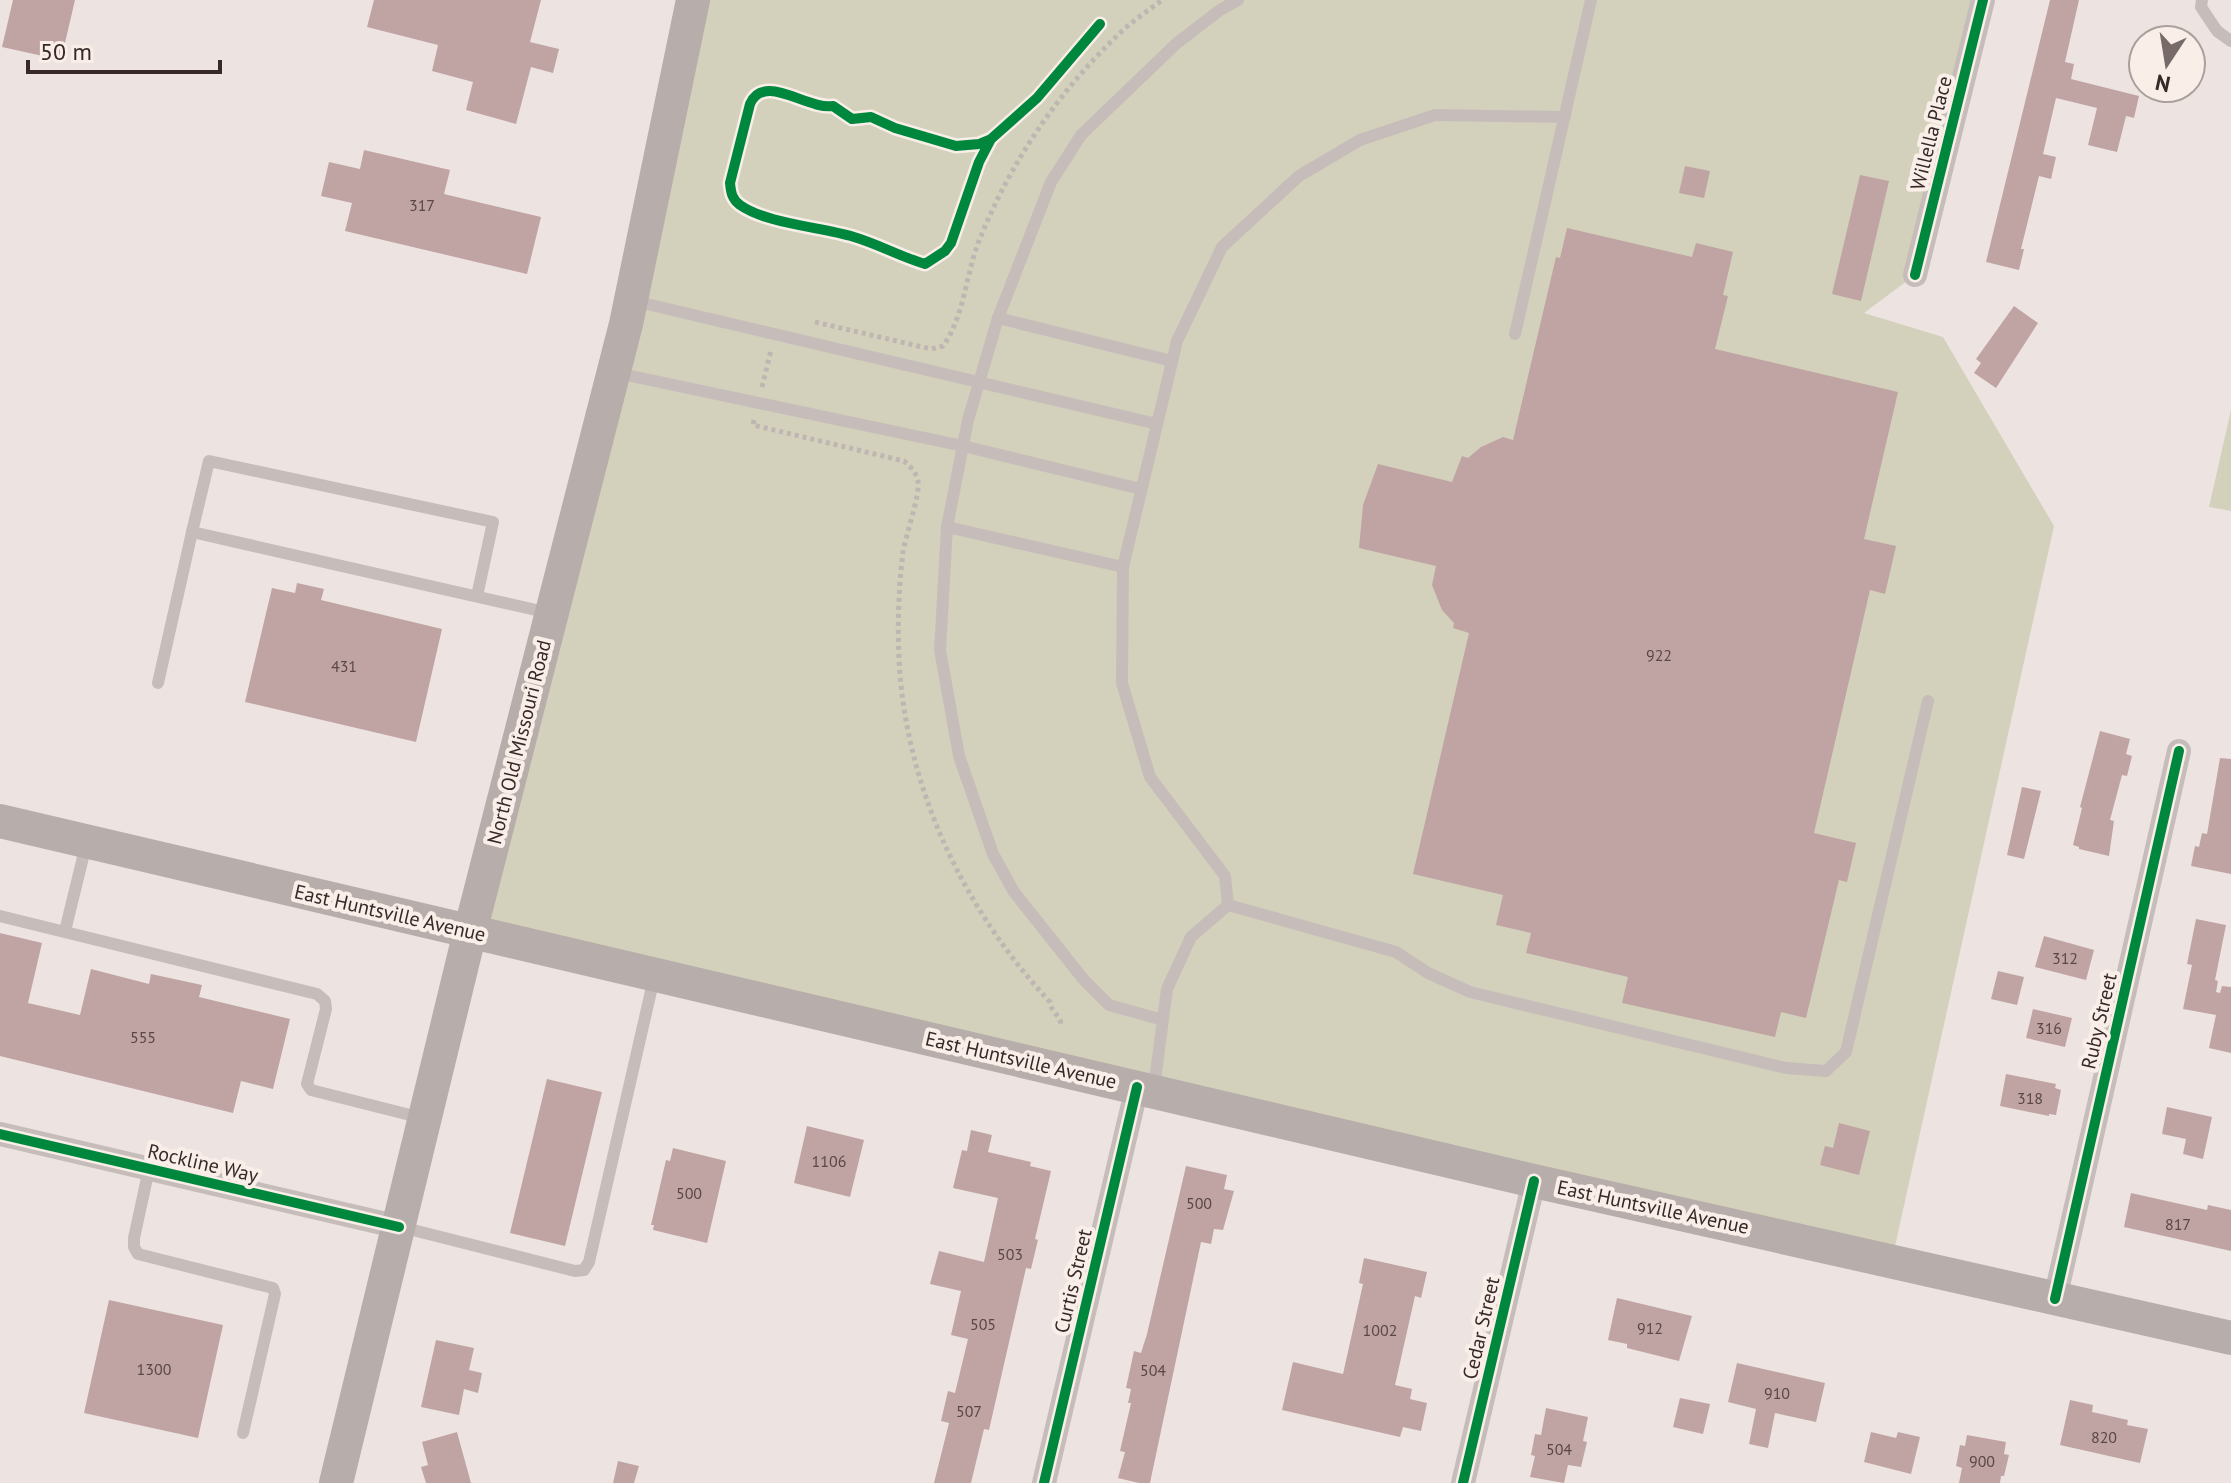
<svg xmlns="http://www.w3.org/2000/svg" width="2231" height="1483" viewBox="0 0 2231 1483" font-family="'PT Sans',sans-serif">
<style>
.green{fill:#d3d1bb}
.building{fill:#c0a4a3}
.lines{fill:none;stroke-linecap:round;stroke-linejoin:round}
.path{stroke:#bfb5b2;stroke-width:5;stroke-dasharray:4 4;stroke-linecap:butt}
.service{stroke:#c6bdba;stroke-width:12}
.minor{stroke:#c6bdba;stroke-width:24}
.secondary{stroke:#b7adaa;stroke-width:34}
.cycleway-casing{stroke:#f9eee8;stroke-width:15}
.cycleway{stroke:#00873e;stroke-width:10}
.labels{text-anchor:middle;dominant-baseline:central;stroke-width:8;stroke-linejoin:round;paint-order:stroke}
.number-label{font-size:16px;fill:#594847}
.street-label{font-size:20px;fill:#372928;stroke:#f9eee8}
</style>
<rect width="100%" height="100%" fill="#ede4e1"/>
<g class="green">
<path d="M 693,0 L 1983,0 L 1915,275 L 1864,313 L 1943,337 L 2054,526 L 1892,1260 L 470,932 Z"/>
<path d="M 2231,410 L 2231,511 L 2209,507 Z"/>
</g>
<g class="building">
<path d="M 13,0 L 75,0 L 61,60 L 2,47 Z"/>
<path d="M 374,0 L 541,0 L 530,42 L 559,49 L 553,73 L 531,67 L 516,124 L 466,110 L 473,82 L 432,71 L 438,45 L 367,27 Z"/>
<path d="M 2050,0 L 2079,0 L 2065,62 L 2074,64 L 2071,79 L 2139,96 L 2134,118 L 2126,116 L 2117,152 L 2088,145 L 2097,108 L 2056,98 L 2043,154 L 2056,157 L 2051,179 L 2039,176 L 2021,249 L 2024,249 L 2019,270 L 1986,262 Z"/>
<path d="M 364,150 L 450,170 L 444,194 L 541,217 L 527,274 L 345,231 L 352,203 L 321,196 L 329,162 L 360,169 Z"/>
<path d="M 1685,166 L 1710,171 L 1704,198 L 1679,193 Z"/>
<path d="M 1860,175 L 1889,181 L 1861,301 L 1832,294 Z"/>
<path d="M 1567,228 L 1692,257 L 1696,243 L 1733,252 L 1723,295 L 1728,296 L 1715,349 L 1898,392 L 1864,539 L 1896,546 L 1885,594 L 1870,590 L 1814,833 L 1856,843 L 1847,882 L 1839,880 L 1806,1018 L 1781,1012 L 1775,1037 L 1622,1003 L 1628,977 L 1526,953 L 1531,933 L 1496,925 L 1503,895 L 1413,874 L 1469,633 L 1453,628 L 1454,623 L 1442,610 L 1432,585 L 1436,566 L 1359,548 L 1363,505 L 1378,464 L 1452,482 L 1462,456 L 1468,458 L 1481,447 L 1503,437 L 1513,440 L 1556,257 L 1560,258 Z"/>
<path d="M 2014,306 L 2038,323 L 1996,388 L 1974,373 L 1981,363 L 1976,359 Z"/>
<path d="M 297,583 L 324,589 L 321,600 L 442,629 L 416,742 L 245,702 L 272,588 L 295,593 Z"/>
<path d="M 2100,731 L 2130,739 L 2126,754 L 2132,756 L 2127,776 L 2122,775 L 2110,820 L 2114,821 L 2109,856 L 2079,849 L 2079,847 L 2073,845 L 2082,808 L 2080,807 Z"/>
<path d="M 2220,758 L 2231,759 L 2231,874 L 2191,866 L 2195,846 L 2199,847 L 2202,833 L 2207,834 Z"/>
<path d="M 2022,787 L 2041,791 L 2024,859 L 2007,855 Z"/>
<path d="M 2196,919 L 2226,925 L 2215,980 L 2218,981 L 2216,992 L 2220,993 L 2222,986 L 2231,987 L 2231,1053 L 2209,1048 L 2216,1015 L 2183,1009 L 2192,965 L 2187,964 Z"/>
<path d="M 0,933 L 42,943 L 28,1003 L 80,1015 L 91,969 L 149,984 L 151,974 L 202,985 L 199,997 L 290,1019 L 273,1089 L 241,1081 L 233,1113 L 0,1056 Z"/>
<path d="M 2044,936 L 2094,950 L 2086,980 L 2035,967 Z"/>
<path d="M 1998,971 L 2024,977 L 2017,1005 L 1991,999 Z"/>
<path d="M 2033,1009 L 2072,1018 L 2065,1047 L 2026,1038 Z"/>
<path d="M 2006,1074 L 2056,1084 L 2055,1088 L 2061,1090 L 2056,1115 L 2049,1114 L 2049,1116 L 2000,1106 Z"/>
<path d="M 547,1079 L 602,1092 L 565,1246 L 510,1233 Z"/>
<path d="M 2167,1107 L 2212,1117 L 2203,1159 L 2183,1154 L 2186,1139 L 2162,1134 Z"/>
<path d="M 1839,1123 L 1870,1131 L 1859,1175 L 1820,1165 L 1825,1146 L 1833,1148 Z"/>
<path d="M 807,1126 L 864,1140 L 850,1197 L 794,1183 Z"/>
<path d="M 971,1130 L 992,1135 L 988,1152 L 1031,1162 L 1030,1166 L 1051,1171 L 1035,1239 L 1038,1240 L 1031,1269 L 1026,1268 L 989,1430 L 984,1429 L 971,1483 L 934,1483 L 949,1423 L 941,1421 L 948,1391 L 955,1393 L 968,1339 L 951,1335 L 961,1291 L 930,1284 L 939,1251 L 984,1262 L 998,1198 L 953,1188 L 962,1150 L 967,1151 Z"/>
<path d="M 673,1148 L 726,1161 L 707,1243 L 653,1230 L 654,1225 L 651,1225 L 666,1160 L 670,1161 Z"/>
<path d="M 1186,1166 L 1227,1175 L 1224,1189 L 1234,1191 L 1223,1230 L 1214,1229 L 1211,1244 L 1201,1242 L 1150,1483 L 1139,1483 L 1118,1478 L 1125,1452 L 1120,1451 L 1131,1403 L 1128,1403 L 1131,1389 L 1126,1388 L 1134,1351 L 1141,1353 L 1147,1334 Z"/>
<path d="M 2131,1193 L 2207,1210 L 2208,1205 L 2231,1210 L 2231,1251 L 2124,1227 Z"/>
<path d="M 1364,1258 L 1427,1272 L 1421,1298 L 1415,1296 L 1395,1385 L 1412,1389 L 1410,1399 L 1427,1403 L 1421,1431 L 1403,1427 L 1400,1437 L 1282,1410 L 1293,1362 L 1343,1374 L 1363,1284 L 1359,1283 Z"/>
<path d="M 1617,1298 L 1692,1316 L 1679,1361 L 1627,1348 L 1627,1344 L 1608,1340 Z"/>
<path d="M 109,1300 L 223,1325 L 198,1438 L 84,1413 Z"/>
<path d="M 436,1340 L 474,1348 L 469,1370 L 482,1373 L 478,1393 L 464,1389 L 459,1415 L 421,1407 Z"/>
<path d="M 1737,1363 L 1825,1383 L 1816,1422 L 1775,1413 L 1768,1448 L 1749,1444 L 1756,1409 L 1728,1402 Z"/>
<path d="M 1680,1398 L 1710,1404 L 1703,1434 L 1673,1427 Z"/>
<path d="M 2070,1400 L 2093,1405 L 2092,1412 L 2128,1420 L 2127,1425 L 2148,1429 L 2140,1463 L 2060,1445 Z"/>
<path d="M 1546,1408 L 1588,1417 L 1583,1441 L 1587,1442 L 1581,1467 L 1568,1465 L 1564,1483 L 1530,1477 L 1535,1456 L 1531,1455 L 1535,1434 L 1541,1435 Z"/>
<path d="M 457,1432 L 471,1483 L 426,1483 L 421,1467 L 428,1465 L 422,1442 Z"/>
<path d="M 1871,1432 L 1896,1438 L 1898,1432 L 1920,1437 L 1911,1474 L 1864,1462 Z"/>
<path d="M 1967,1435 L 2006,1442 L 2004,1454 L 2009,1455 L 2004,1476 L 2001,1476 L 2000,1483 L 1959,1483 L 1962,1468 L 1956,1466 L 1960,1445 L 1965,1446 Z"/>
<path d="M 618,1461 L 639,1466 L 634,1483 L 613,1483 Z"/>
</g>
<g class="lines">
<g class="path">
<path d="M 815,322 L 931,349 L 943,346 C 965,316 966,270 981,236 C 1012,160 1059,91 1119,34 C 1132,21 1148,11 1162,0"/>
<path d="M 762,387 L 771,350"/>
<path d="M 754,420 L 753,425 L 904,461 C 910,466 916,472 918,481 C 920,496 906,534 903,552 C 898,593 897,634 900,674 C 910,797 967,913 1050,1002 C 1051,1012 1060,1015 1061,1024"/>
</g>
<g class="service">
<path d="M 2202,0 L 2201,7 L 2217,31 L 2231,41"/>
<path d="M 634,301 L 1157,424"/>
<path d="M 998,318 L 1172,361"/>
<path d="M 1515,334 L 1591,0"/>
<path d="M 617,373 L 963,446 L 1141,489"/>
<path d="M 947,527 L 968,420 L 998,318 L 1051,182 L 1081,135 L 1177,43 L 1220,10 L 1238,0"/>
<path d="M 192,532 L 209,461 L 493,522 L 477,596"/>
<path d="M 1123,567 L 1177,341 L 1222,247 L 1299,176 L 1360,140 L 1435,115 L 1565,117"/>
<path d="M 158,683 L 192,532 L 549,613"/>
<path d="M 0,916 L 317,994 L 325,1001 L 326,1009 L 307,1084 L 311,1090 L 422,1118"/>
<path d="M 65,931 L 86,845"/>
<path d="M 1163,1020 L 1109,1005 L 1084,980 L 1014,892 L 993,854 L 959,756 L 940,650 L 947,527 L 1123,567 L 1122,683 L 1150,777 L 1225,876 L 1228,905"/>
<path d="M 1154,1088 L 1167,989 L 1191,937 L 1228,905 L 1396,952 L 1428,973 L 1470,992 L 1786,1068 L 1826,1071 L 1846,1052 L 1928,701"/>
<path d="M 149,1169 L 134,1238 L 134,1247 L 138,1254 L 273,1288 L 275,1294 L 243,1433"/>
<path d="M 401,1227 L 575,1271 L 584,1270 L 589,1262 L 654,978"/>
</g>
<g class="minor">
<path d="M 1915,275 L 1983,0"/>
<path d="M 0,1134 L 399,1227"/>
<path d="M 2055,1299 L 2179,751"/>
<path d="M 1044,1483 L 1137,1087"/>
<path d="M 1463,1483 L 1534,1181"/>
</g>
<g class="secondary">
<path d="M 0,821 L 1534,1181 L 2231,1338"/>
<path d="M 336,1483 L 470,932 L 626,324 L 693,0"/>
</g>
<defs>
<g id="cycleway">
<path d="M 991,139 L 979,162 L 951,243 L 945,251 L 925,264 C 901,257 878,244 854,237 C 822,227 767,224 740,205 C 732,199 731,193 730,183 L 750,104 C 764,72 807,110 833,106 L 852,119 L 871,117 L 895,128 L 956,146 L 979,144 L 991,139 L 1037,98 L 1100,24"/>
<path d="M 1915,275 L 1983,0"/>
<path d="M 0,1134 L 399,1227"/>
<path d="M 2055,1299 L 2179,751"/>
<path d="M 1044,1483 L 1137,1087"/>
<path d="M 1463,1483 L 1534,1181"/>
</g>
</defs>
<use href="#cycleway" class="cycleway-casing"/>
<use href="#cycleway" class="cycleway"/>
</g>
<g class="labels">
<g class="number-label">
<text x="422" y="205">317</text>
<text x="1659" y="655">922</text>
<text x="344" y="666">431</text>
<text x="2065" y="958">312</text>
<text x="2049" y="1028">316</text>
<text x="143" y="1037">555</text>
<text x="2030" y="1098">318</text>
<text x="829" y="1161">1106</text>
<text x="689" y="1193">500</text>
<text x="1199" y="1203">500</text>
<text x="2178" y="1224">817</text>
<text x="1010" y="1254">503</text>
<text x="983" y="1324">505</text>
<text x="1650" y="1328">912</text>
<text x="1380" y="1330">1002</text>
<text x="154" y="1369">1300</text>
<text x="1153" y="1370">504</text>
<text x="1777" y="1393">910</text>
<text x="969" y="1411">507</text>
<text x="2104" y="1437">820</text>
<text x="1559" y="1449">504</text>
<text x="1982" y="1461">900</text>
</g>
<g class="street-label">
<text transform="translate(1931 133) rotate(-76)">Willella Place</text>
<text transform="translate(519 742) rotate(-76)">North Old Missouri Road</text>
<text transform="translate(390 913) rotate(13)">East Huntsville Avenue</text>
<text transform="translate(2099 1021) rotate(-77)">Ruby Street</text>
<text transform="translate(1021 1060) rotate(13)">East Huntsville Avenue</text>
<text transform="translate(203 1163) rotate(13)">Rockline Way</text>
<text transform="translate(1653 1207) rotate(12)">East Huntsville Avenue</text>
<text transform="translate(1073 1281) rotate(-77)">Curtis Street</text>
<text transform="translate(1481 1328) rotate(-77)">Cedar Street</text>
</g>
</g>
<g transform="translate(2167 64) rotate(192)"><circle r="38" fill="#f9eee8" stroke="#ab9f9b" stroke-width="2"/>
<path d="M0-6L14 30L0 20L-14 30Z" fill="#776a69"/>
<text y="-12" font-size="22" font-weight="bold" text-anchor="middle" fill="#372928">N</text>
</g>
<path d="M28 60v12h192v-12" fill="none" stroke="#372928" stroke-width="4"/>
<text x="40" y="60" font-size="24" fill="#372928" stroke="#f9eee8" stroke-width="6" paint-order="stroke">50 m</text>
</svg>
